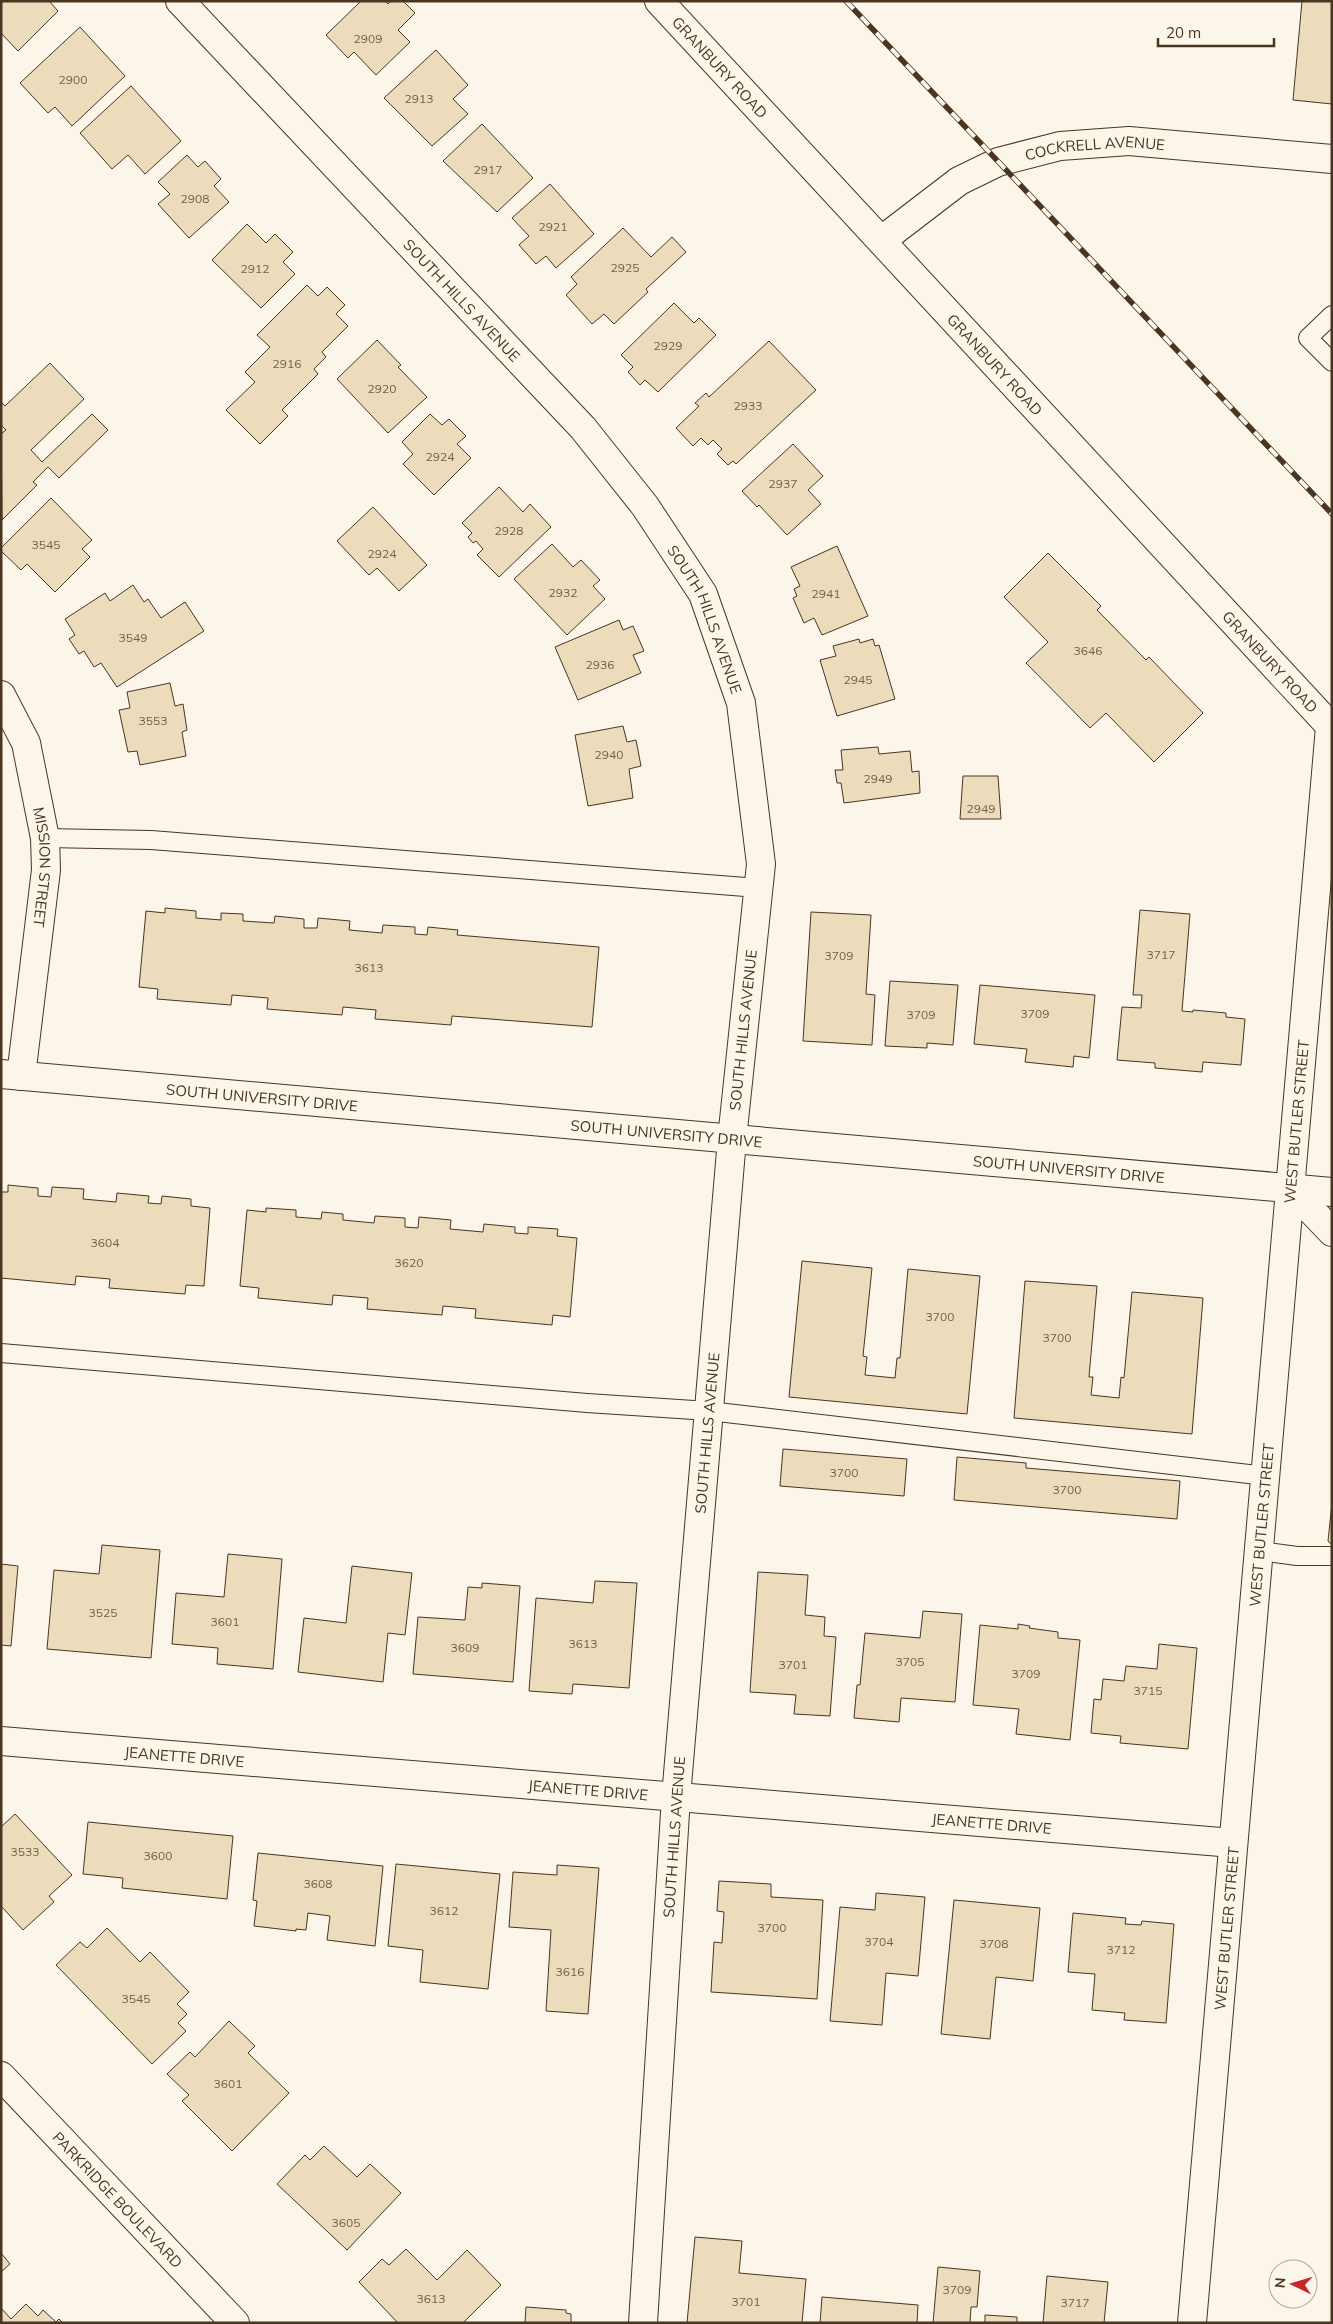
<svg xmlns="http://www.w3.org/2000/svg" width="1333" height="2324" viewBox="0 0 1333 2324" font-family="Mulish,sans-serif">
<style>
.building{fill:#ecdcbc;stroke:#4a3520}
.lines{fill:none;stroke-linecap:round;stroke-linejoin:round}
.lane-casing{stroke:#4a3520;stroke-width:20}
.street-casing{stroke:#4a3520;stroke-width:30}
.secondary-casing{stroke:#4a3520;stroke-width:30}
.lane{stroke:#fbf6e9;stroke-width:18}
.street{stroke:#fbf6e9;stroke-width:28}
.secondary{stroke:#fbf6e9;stroke-width:28}
.rail-casing{stroke:#4a3520;stroke-width:5.5}
.rail{stroke:#fbf6e9;stroke-width:4;stroke-dasharray:11;stroke-linecap:butt}
.labels{text-anchor:middle;dominant-baseline:central;stroke-width:4;stroke-linejoin:round;paint-order:stroke}
.number-label{font-size:12px;fill:#725f47}
.street-label{font-size:15px;fill:#4a3520;stroke:#fbf6e9}
</style>
<rect width="100%" height="100%" fill="#fbf6e9"/>
<g class="building">
<path d="M 1,1 L 49,1 L 58,11 L 18,51 L 1,33 Z"/>
<path d="M 361,1 L 385,1 L 388,4 L 391,1 L 403,1 L 415,13 L 398,30 L 410,42 L 376,75 L 354,52 L 348,58 L 326,35 Z"/>
<path d="M 1302,1 L 1332,1 L 1332,104 L 1293,100 Z"/>
<path d="M 80,27 L 125,76 L 72,126 L 55,107 L 48,113 L 20,83 Z"/>
<path d="M 436,50 L 468,85 L 453,99 L 468,114 L 432,146 L 384,98 Z"/>
<path d="M 131,86 L 181,141 L 145,174 L 128,155 L 112,169 L 80,133 Z"/>
<path d="M 482,124 L 533,178 L 497,212 L 443,161 Z"/>
<path d="M 187,155 L 198,167 L 205,161 L 221,179 L 214,186 L 229,202 L 189,238 L 158,204 L 170,194 L 158,182 Z"/>
<path d="M 550,184 L 594,234 L 556,268 L 546,256 L 536,264 L 519,245 L 529,236 L 512,218 Z"/>
<path d="M 247,224 L 266,243 L 275,234 L 293,252 L 283,262 L 295,274 L 261,308 L 212,260 Z"/>
<path d="M 623,228 L 651,257 L 672,237 L 686,252 L 646,289 L 648,292 L 614,324 L 604,314 L 592,324 L 566,295 L 577,284 L 571,277 Z"/>
<path d="M 307,285 L 318,296 L 327,287 L 345,305 L 336,314 L 348,326 L 322,352 L 326,357 L 314,369 L 318,374 L 282,410 L 288,416 L 260,444 L 226,410 L 255,382 L 245,372 L 270,347 L 257,335 Z"/>
<path d="M 674,303 L 694,323 L 699,318 L 716,335 L 658,392 L 645,380 L 640,385 L 628,372 L 633,367 L 621,355 Z"/>
<path d="M 377,340 L 401,365 L 398,367 L 427,397 L 388,433 L 337,379 Z"/>
<path d="M 769,341 L 816,390 L 736,464 L 733,461 L 728,465 L 717,454 L 722,449 L 713,440 L 708,445 L 701,438 L 693,446 L 676,428 L 699,406 L 695,403 L 706,393 L 709,397 Z"/>
<path d="M 50,363 L 84,399 L 31,450 L 42,462 L 92,414 L 108,430 L 59,478 L 48,467 L 33,482 L 37,485 L 2,520 L 1,434 L 6,430 L 1,425 L 1,402 L 5,406 Z"/>
<path d="M 430,414 L 442,425 L 449,419 L 466,436 L 457,444 L 471,458 L 434,495 L 403,464 L 413,454 L 402,442 Z"/>
<path d="M 793,444 L 823,476 L 808,490 L 821,504 L 787,535 L 759,505 L 757,507 L 742,491 Z"/>
<path d="M 499,487 L 523,512 L 530,504 L 551,527 L 499,577 L 477,555 L 483,549 L 476,541 L 473,543 L 468,537 L 472,533 L 462,523 Z"/>
<path d="M 51,498 L 92,540 L 82,549 L 90,557 L 55,592 L 27,564 L 21,570 L 1,551 L 1,548 Z"/>
<path d="M 373,507 L 427,565 L 399,591 L 377,568 L 369,575 L 337,541 Z"/>
<path d="M 552,544 L 573,567 L 581,560 L 600,580 L 593,586 L 605,599 L 567,635 L 514,579 Z"/>
<path d="M 837,546 L 868,616 L 822,635 L 814,618 L 804,623 L 793,598 L 797,596 L 794,589 L 800,586 L 791,567 Z"/>
<path d="M 1048,553 L 1101,606 L 1097,610 L 1146,660 L 1149,657 L 1203,713 L 1154,762 L 1106,713 L 1090,728 L 1026,663 L 1048,642 L 1004,597 Z"/>
<path d="M 133,585 L 144,602 L 148,599 L 161,618 L 185,602 L 204,631 L 117,687 L 101,663 L 94,667 L 84,651 L 79,654 L 69,639 L 75,635 L 65,619 L 105,593 L 110,601 Z"/>
<path d="M 619,620 L 623,630 L 633,626 L 644,651 L 633,655 L 641,673 L 578,700 L 555,647 Z"/>
<path d="M 859,639 L 860,643 L 873,639 L 875,646 L 879,645 L 895,699 L 837,716 L 820,660 L 836,656 L 833,646 Z"/>
<path d="M 170,683 L 175,706 L 183,704 L 187,730 L 182,732 L 186,756 L 140,765 L 137,751 L 128,752 L 119,710 L 130,708 L 127,692 Z"/>
<path d="M 623,726 L 627,742 L 636,740 L 641,766 L 629,769 L 633,798 L 588,806 L 575,735 Z"/>
<path d="M 878,747 L 879,754 L 910,751 L 912,772 L 919,771 L 920,793 L 844,803 L 841,783 L 837,783 L 835,770 L 843,770 L 841,750 Z"/>
<path d="M 963,776 L 998,776 L 1001,819 L 960,819 Z"/>
<path d="M 165,908 L 196,911 L 196,918 L 221,920 L 221,913 L 243,914 L 243,921 L 274,923 L 275,916 L 304,919 L 304,928 L 317,928 L 318,918 L 350,921 L 349,930 L 382,933 L 383,925 L 415,927 L 415,934 L 427,935 L 428,927 L 458,930 L 457,935 L 599,947 L 592,1027 L 452,1016 L 451,1025 L 375,1019 L 376,1010 L 343,1007 L 342,1015 L 267,1009 L 268,998 L 232,995 L 231,1005 L 157,999 L 158,989 L 139,987 L 146,911 L 165,913 Z"/>
<path d="M 1140,910 L 1190,914 L 1182,1011 L 1193,1012 L 1193,1010 L 1226,1013 L 1226,1017 L 1245,1019 L 1241,1065 L 1203,1062 L 1202,1072 L 1155,1068 L 1155,1063 L 1117,1060 L 1122,1007 L 1141,1008 L 1142,995 L 1133,995 Z"/>
<path d="M 811,912 L 871,915 L 866,994 L 875,995 L 872,1045 L 803,1041 Z"/>
<path d="M 890,981 L 958,985 L 953,1045 L 927,1043 L 927,1048 L 885,1046 Z"/>
<path d="M 980,985 L 1095,995 L 1089,1058 L 1074,1056 L 1073,1067 L 1025,1062 L 1027,1049 L 974,1044 Z"/>
<path d="M 8,1185 L 38,1188 L 38,1196 L 51,1197 L 52,1187 L 84,1189 L 83,1199 L 116,1202 L 117,1193 L 149,1196 L 148,1203 L 161,1204 L 162,1196 L 191,1199 L 191,1206 L 210,1208 L 204,1286 L 186,1285 L 185,1294 L 109,1288 L 110,1279 L 76,1276 L 75,1285 L 1,1278 L 1,1192 L 8,1192 Z"/>
<path d="M 266,1208 L 296,1210 L 296,1217 L 321,1219 L 322,1212 L 343,1214 L 343,1220 L 374,1223 L 375,1216 L 405,1218 L 405,1227 L 418,1228 L 419,1217 L 451,1220 L 450,1229 L 483,1232 L 484,1224 L 515,1227 L 515,1233 L 528,1234 L 528,1227 L 558,1229 L 557,1236 L 577,1238 L 570,1317 L 553,1315 L 552,1325 L 475,1318 L 476,1309 L 443,1306 L 442,1315 L 367,1309 L 368,1298 L 333,1295 L 332,1305 L 258,1298 L 259,1288 L 240,1286 L 247,1210 L 266,1212 Z"/>
<path d="M 802,1261 L 872,1268 L 863,1356 L 867,1357 L 865,1375 L 895,1378 L 897,1358 L 900,1358 L 908,1269 L 980,1276 L 967,1414 L 789,1397 Z"/>
<path d="M 1025,1281 L 1097,1286 L 1089,1377 L 1093,1377 L 1091,1395 L 1119,1398 L 1121,1377 L 1124,1378 L 1132,1292 L 1203,1298 L 1192,1434 L 1014,1418 Z"/>
<path d="M 783,1449 L 907,1459 L 904,1496 L 780,1486 Z"/>
<path d="M 957,1457 L 1026,1463 L 1026,1468 L 1180,1481 L 1177,1519 L 954,1500 Z"/>
<path d="M 1332,1503 L 1332,1545 L 1328,1541 Z"/>
<path d="M 102,1545 L 160,1550 L 151,1658 L 47,1649 L 54,1570 L 99,1574 Z"/>
<path d="M 228,1554 L 282,1559 L 273,1669 L 217,1664 L 218,1648 L 172,1644 L 176,1593 L 224,1597 Z"/>
<path d="M 1,1564 L 18,1566 L 11,1646 L 1,1645 Z"/>
<path d="M 352,1566 L 412,1573 L 405,1635 L 388,1633 L 383,1682 L 298,1672 L 304,1618 L 346,1623 Z"/>
<path d="M 758,1572 L 808,1575 L 805,1615 L 825,1617 L 824,1636 L 836,1637 L 830,1716 L 794,1714 L 796,1695 L 750,1692 Z"/>
<path d="M 595,1581 L 637,1583 L 629,1688 L 573,1684 L 572,1694 L 529,1691 L 536,1598 L 593,1603 Z"/>
<path d="M 482,1583 L 520,1586 L 513,1682 L 413,1674 L 418,1617 L 465,1620 L 468,1587 L 482,1588 Z"/>
<path d="M 923,1611 L 962,1614 L 955,1702 L 901,1698 L 899,1722 L 854,1718 L 857,1685 L 860,1685 L 865,1633 L 920,1638 Z"/>
<path d="M 1018,1624 L 1030,1626 L 1029,1628 L 1058,1632 L 1058,1638 L 1080,1640 L 1070,1740 L 1016,1734 L 1019,1709 L 973,1705 L 980,1625 L 1018,1629 Z"/>
<path d="M 1159,1644 L 1197,1648 L 1188,1749 L 1120,1743 L 1121,1736 L 1091,1733 L 1094,1699 L 1101,1700 L 1103,1679 L 1124,1681 L 1126,1666 L 1157,1669 Z"/>
<path d="M 15,1814 L 72,1875 L 49,1896 L 54,1902 L 23,1930 L 1,1906 L 1,1827 Z"/>
<path d="M 88,1822 L 233,1836 L 227,1899 L 122,1888 L 123,1878 L 83,1874 Z"/>
<path d="M 258,1853 L 383,1866 L 375,1946 L 327,1940 L 330,1916 L 308,1913 L 306,1930 L 296,1929 L 296,1931 L 254,1926 L 257,1901 L 253,1900 Z"/>
<path d="M 396,1864 L 500,1874 L 488,1989 L 420,1982 L 423,1950 L 388,1946 Z"/>
<path d="M 557,1865 L 599,1868 L 588,2014 L 546,2011 L 551,1930 L 509,1927 L 513,1872 L 557,1875 Z"/>
<path d="M 719,1881 L 771,1884 L 771,1897 L 823,1900 L 817,1999 L 711,1992 L 714,1942 L 722,1943 L 724,1912 L 717,1911 Z"/>
<path d="M 876,1893 L 925,1897 L 918,1976 L 886,1973 L 882,2025 L 830,2021 L 840,1907 L 875,1910 Z"/>
<path d="M 954,1900 L 1040,1908 L 1033,1981 L 996,1977 L 990,2039 L 941,2034 Z"/>
<path d="M 1073,1913 L 1126,1918 L 1125,1924 L 1141,1925 L 1142,1921 L 1174,1924 L 1166,2023 L 1124,2020 L 1125,2013 L 1092,2010 L 1095,1974 L 1068,1972 Z"/>
<path d="M 107,1928 L 140,1962 L 150,1952 L 189,1992 L 177,2004 L 187,2014 L 178,2023 L 186,2031 L 152,2064 L 56,1965 L 80,1942 L 87,1948 Z"/>
<path d="M 229,2021 L 255,2046 L 248,2053 L 289,2093 L 232,2151 L 182,2101 L 189,2095 L 167,2074 L 190,2052 L 195,2057 Z"/>
<path d="M 324,2146 L 357,2177 L 370,2164 L 401,2193 L 347,2250 L 277,2184 L 305,2155 L 310,2160 Z"/>
<path d="M 695,2237 L 742,2241 L 739,2273 L 806,2279 L 802,2323 L 687,2323 Z"/>
<path d="M 406,2249 L 437,2280 L 467,2250 L 501,2285 L 463,2323 L 398,2323 L 359,2282 L 382,2259 L 389,2265 Z"/>
<path d="M 1,2253 L 10,2264 L 1,2272 Z"/>
<path d="M 938,2267 L 980,2271 L 977,2307 L 971,2307 L 970,2323 L 933,2323 Z"/>
<path d="M 1047,2276 L 1108,2282 L 1104,2323 L 1043,2323 Z"/>
<path d="M 822,2297 L 918,2305 L 917,2323 L 820,2323 Z"/>
<path d="M 26,2304 L 38,2316 L 43,2310 L 56,2322 L 59,2319 L 63,2323 L 1,2323 L 1,2308 L 11,2319 Z"/>
<path d="M 526,2307 L 566,2310 L 566,2313 L 571,2314 L 571,2323 L 525,2323 Z"/>
<path d="M 985,2315 L 1017,2317 L 1017,2323 L 985,2323 Z"/>
</g>
<g class="lines">
<defs>
<g id="lane">
<path d="M 1332,315 L 1308,338 L 1332,362"/>
<path d="M 45,838 L 151,840 L 758,888"/>
<path d="M 1,1353 L 587,1403 L 709,1411 L 1266,1476"/>
<path d="M 1259,1551 L 1297,1556 L 1332,1556"/>
</g>
<g id="street">
<path id="s1" d="M 180,1 L 583,428 L 645,506 L 703,594 L 741,703 L 761,864 L 732,1139 L 676,1797 L 643,2323"/>
<path id="s2" d="M 882,240 L 959,181 L 998,162 L 1060,146 L 1129,141 L 1332,159"/>
<path id="s3" d="M 1,695 L 26,743 L 45,838 L 46,870 L 21,1076"/>
<path d="M 1290,1188 L 1332,1232"/>
<path id="s4" d="M 1,1741 L 1233,1843"/>
<path id="s5" d="M 1192,2323 L 1330,727"/>
</g>
<g id="secondary">
<path id="s6" d="M 659,1 L 1332,728"/>
<path id="s7" d="M 1,1074 L 1332,1192"/>
<path id="s8" d="M 1,2076 L 235,2323"/>
</g>
</defs>
<use href="#lane" class="lane-casing"/>
<use href="#street" class="street-casing"/>
<use href="#secondary" class="secondary-casing"/>
<use href="#lane" class="lane"/>
<use href="#street" class="street"/>
<use href="#secondary" class="secondary"/>
<defs>
<path id="rail" d="M 846,1 L 1332,514"/>
</defs>
<use href="#rail" class="rail-casing"/>
<use href="#rail" class="rail"/>
</g>
<g class="labels">
<g class="number-label">
<text x="368" y="38">2909</text>
<text x="73" y="79">2900</text>
<text x="419" y="98">2913</text>
<text x="488" y="169">2917</text>
<text x="195" y="198">2908</text>
<text x="553" y="226">2921</text>
<text x="625" y="267">2925</text>
<text x="255" y="268">2912</text>
<text x="668" y="345">2929</text>
<text x="287" y="363">2916</text>
<text x="382" y="388">2920</text>
<text x="748" y="405">2933</text>
<text x="440" y="456">2924</text>
<text x="783" y="483">2937</text>
<text x="509" y="530">2928</text>
<text x="46" y="544">3545</text>
<text x="382" y="553">2924</text>
<text x="563" y="592">2932</text>
<text x="826" y="593">2941</text>
<text x="133" y="637">3549</text>
<text x="1088" y="650">3646</text>
<text x="600" y="664">2936</text>
<text x="858" y="679">2945</text>
<text x="153" y="720">3553</text>
<text x="609" y="754">2940</text>
<text x="878" y="778">2949</text>
<text x="981" y="808">2949</text>
<text x="1161" y="954">3717</text>
<text x="839" y="955">3709</text>
<text x="369" y="967">3613</text>
<text x="1035" y="1013">3709</text>
<text x="921" y="1014">3709</text>
<text x="105" y="1242">3604</text>
<text x="409" y="1262">3620</text>
<text x="940" y="1316">3700</text>
<text x="1057" y="1337">3700</text>
<text x="844" y="1472">3700</text>
<text x="1067" y="1489">3700</text>
<text x="103" y="1612">3525</text>
<text x="225" y="1621">3601</text>
<text x="583" y="1643">3613</text>
<text x="465" y="1647">3609</text>
<text x="910" y="1661">3705</text>
<text x="793" y="1664">3701</text>
<text x="1026" y="1673">3709</text>
<text x="1148" y="1690">3715</text>
<text x="25" y="1851">3533</text>
<text x="158" y="1855">3600</text>
<text x="318" y="1883">3608</text>
<text x="444" y="1910">3612</text>
<text x="772" y="1927">3700</text>
<text x="879" y="1941">3704</text>
<text x="994" y="1943">3708</text>
<text x="1121" y="1949">3712</text>
<text x="570" y="1971">3616</text>
<text x="136" y="1998">3545</text>
<text x="228" y="2083">3601</text>
<text x="346" y="2222">3605</text>
<text x="957" y="2289">3709</text>
<text x="431" y="2298">3613</text>
<text x="746" y="2301">3701</text>
<text x="1075" y="2302">3717</text>
</g>
<g class="street-label">
<text stroke="none"><textPath href="#s6" startOffset="90">GRANBURY ROAD</textPath></text>
<text stroke="none"><textPath href="#s2" startOffset="239">COCKRELL AVENUE</textPath></text>
<text stroke="none"><textPath href="#s1" startOffset="411">SOUTH HILLS AVENUE</textPath></text>
<text stroke="none"><textPath href="#s6" startOffset="495">GRANBURY ROAD</textPath></text>
<text stroke="none"><textPath href="#s1" startOffset="816">SOUTH HILLS AVENUE</textPath></text>
<text stroke="none"><textPath href="#s6" startOffset="900">GRANBURY ROAD</textPath></text>
<text stroke="none"><textPath href="#s3" startOffset="180">MISSION STREET</textPath></text>
<text transform="translate(743 1030) rotate(-84)">SOUTH HILLS AVENUE</text>
<text stroke="none"><textPath href="#s7" startOffset="262">SOUTH UNIVERSITY DRIVE</textPath></text>
<text stroke="none"><textPath href="#s5" startOffset="1206">WEST BUTLER STREET</textPath></text>
<text stroke="none"><textPath href="#s7" startOffset="668">SOUTH UNIVERSITY DRIVE</textPath></text>
<text stroke="none"><textPath href="#s7" startOffset="1072">SOUTH UNIVERSITY DRIVE</textPath></text>
<text transform="translate(707 1433) rotate(-85)">SOUTH HILLS AVENUE</text>
<text stroke="none"><textPath href="#s5" startOffset="801">WEST BUTLER STREET</textPath></text>
<text stroke="none"><textPath href="#s4" startOffset="184">JEANETTE DRIVE</textPath></text>
<text stroke="none"><textPath href="#s4" startOffset="589">JEANETTE DRIVE</textPath></text>
<text stroke="none"><textPath href="#s4" startOffset="994">JEANETTE DRIVE</textPath></text>
<text transform="translate(674 1837) rotate(-86)">SOUTH HILLS AVENUE</text>
<text stroke="none"><textPath href="#s5" startOffset="396">WEST BUTLER STREET</textPath></text>
<text stroke="none"><textPath href="#s8" startOffset="170">PARKRIDGE BOULEVARD</textPath></text>
</g>
</g>
<rect width="1333" height="2324" fill="none" stroke="#4a3520" stroke-width="5"/>
<g transform="translate(1293 2284) rotate(275)"><circle r="24" fill="#fbf6e9" stroke="#b4a999"/>
<path d="M0-4L9 19L0 12L-9 19Z" fill="#c62828"/>
<text y="-8" font-size="14" font-weight="bold" text-anchor="middle" fill="#4a3520">N</text>
</g>
<path d="M1158 38v8h116v-8" fill="none" stroke="#4a3520" stroke-width="2.5"/>
<text x="1166" y="38" font-size="15" fill="#4a3520" stroke="#fbf6e9" stroke-width="4" paint-order="stroke">20 m</text>
</svg>
